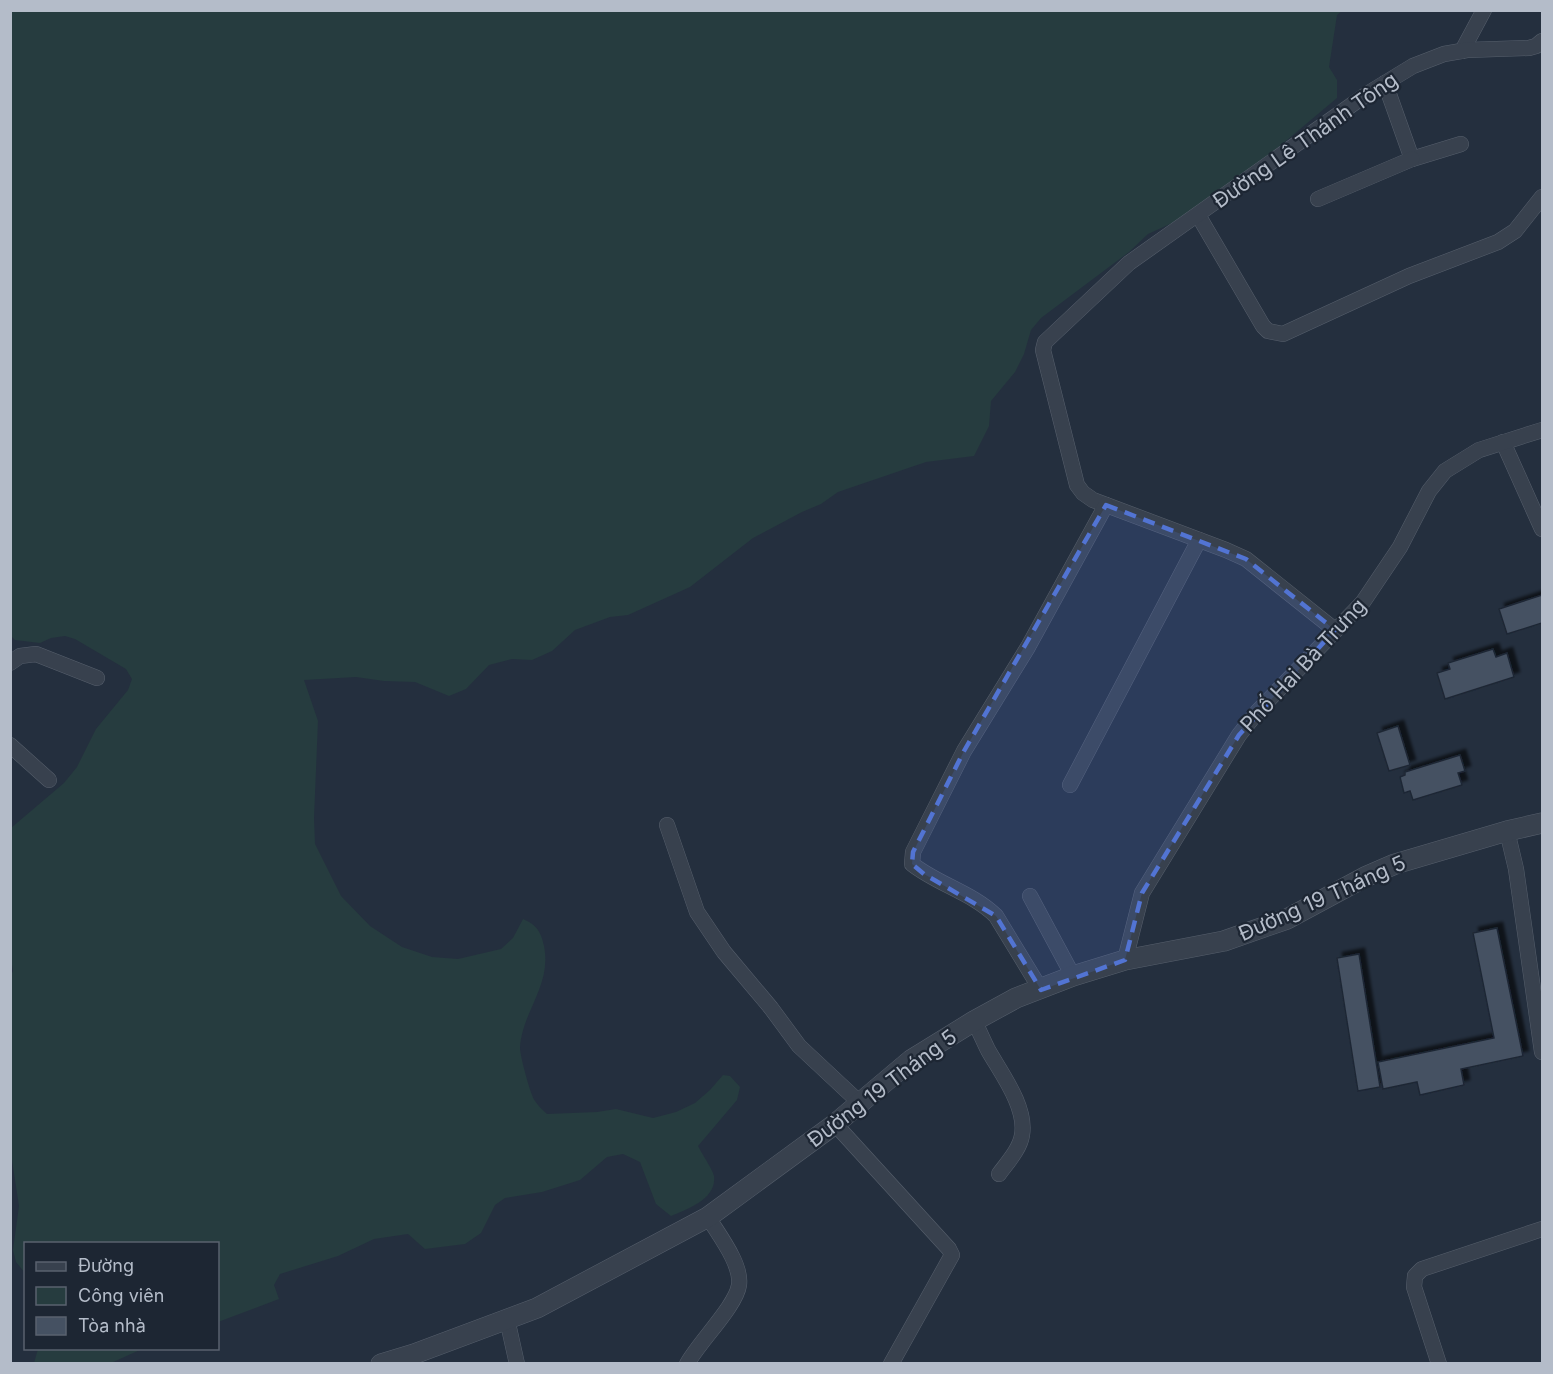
<svg xmlns="http://www.w3.org/2000/svg" width="1553" height="1374" viewBox="0 0 1553 1374" font-family="Inter,sans-serif">
<style>
.green{fill:#263c3f}
.building{fill:#455162;stroke:#1f2835;stroke-width:1.5;filter:url(#shadow)}
.lines{fill:none;stroke-linecap:round;stroke-linejoin:round}
.minor-casing{stroke:#565f6c;stroke-width:16}
.tertiary-casing{stroke:#565f6c;stroke-width:21}
.minor{stroke:#38414e;stroke-width:15}
.tertiary{stroke:#38414e;stroke-width:20}
.marked{fill:#5274d3;fill-opacity:0.2;stroke:#5274d3;stroke-width:4.5;stroke-dasharray:12 8;stroke-linejoin:round}
.labels{text-anchor:middle;dominant-baseline:central;stroke-width:4.5;stroke-linejoin:round;paint-order:stroke}
.street-label{font-size:21px;fill:#b4bcc9;stroke:#1d2633}
</style>
<defs>
<filter id="shadow"><feDropShadow dx="5.5" dy="-5.5" stdDeviation="1.5" flood-color="#0009"/></filter>
</defs>
<rect width="100%" height="100%" fill="#242f3e"/>
<g class="green">
<path d="M 11,11 L 1347,11 L 1342,11 L 1337,15 L 1329,67 L 1337,80 L 1337,98 L 1207,207 L 1148,234 L 1129,252 L 1041,318 L 1031,330 L 1024,354 L 1015,372 L 991,401 L 989,426 L 974,456 L 926,462 L 838,492 L 821,504 L 802,512 L 753,538 L 690,587 L 628,615 L 610,617 L 575,630 L 552,651 L 532,660 L 512,659 L 489,665 L 466,689 L 449,696 L 415,682 L 384,681 L 356,677 L 304,680 L 318,721 L 314,818 L 315,844 L 341,896 L 370,926 L 402,947 L 432,957 L 458,959 L 501,949 L 513,938 L 523,919 C 537,925 541,932 544,946 C 552,986 522,1011 520,1048 C 520,1055 530,1094 535,1101 C 538,1106 543,1110 547,1114 L 597,1112 L 616,1109 L 653,1118 L 676,1112 L 695,1103 L 710,1090 L 723,1075 L 730,1076 L 740,1087 L 737,1100 L 698,1146 C 702,1154 713,1170 714,1176 C 717,1199 687,1209 671,1216 L 656,1204 L 640,1162 L 623,1154 L 607,1157 L 580,1180 L 542,1192 L 505,1198 L 495,1205 L 481,1233 L 465,1244 L 425,1249 L 408,1234 L 374,1239 L 338,1256 L 280,1274 L 274,1285 L 279,1299 L 218,1322 L 218,1244 L 26,1244 L 25,1273 L 16,1262 L 13,1250 L 19,1206 L 10,1147 L 10,977 L 13,971 L 10,952 L 11,828 L 64,783 L 77,767 L 96,729 L 128,690 L 132,679 L 126,669 L 75,639 L 65,636 L 51,638 L 40,643 L 15,640 L 11,636 Z"/>
<path d="M 38,1349 L 38,1348 L 142,1349 L 111,1363 L 34,1363 Z"/>
</g>
<g class="building">
<path d="M 1542,595 L 1542,623 L 1507,634 L 1499,609 Z"/>
<path d="M 1493,649 L 1496,657 L 1507,653 L 1514,677 L 1445,699 L 1437,673 L 1450,669 L 1448,663 Z"/>
<path d="M 1398,726 L 1410,765 L 1389,771 L 1377,733 Z"/>
<path d="M 1460,755 L 1465,771 L 1458,773 L 1462,785 L 1413,800 L 1410,791 L 1404,793 L 1400,777 L 1405,775 L 1405,772 Z"/>
<path d="M 1497,928 L 1523,1056 L 1461,1069 L 1464,1085 L 1420,1095 L 1417,1082 L 1383,1089 L 1378,1062 L 1494,1038 L 1473,933 Z"/>
<path d="M 1359,954 L 1380,1087 L 1358,1091 L 1337,958 Z"/>
</g>
<g class="lines">
<defs>
<g id="minor">
<path d="M 1462,51 L 1484,10"/>
<path d="M 1385,83 L 1412,159 L 1461,144"/>
<path d="M 1318,199 L 1412,159"/>
<path d="M 1198,215 L 1263,326 L 1268,331 L 1283,334 L 1409,276 L 1498,242 L 1515,231 L 1542,197"/>
<path d="M 1503,442 L 1542,529"/>
<path d="M 1335,630 L 1246,559 L 1226,550 L 1093,500 L 1083,493 L 1077,485 L 1043,350 L 1045,342 L 1129,263 L 1367,94 L 1413,66 L 1444,54 L 1467,50 L 1529,48 L 1536,46 L 1542,41"/>
<path d="M 10,663 L 20,656 L 36,654 L 97,678"/>
<path d="M 10,745 L 49,780"/>
<path d="M 1070,785 L 1199,540"/>
<path d="M 667,825 L 697,912 L 724,952 L 771,1008 L 799,1046 L 860,1103"/>
<path d="M 1507,831 L 1516,869 L 1542,1052"/>
<path d="M 1030,896 L 1073,976"/>
<path d="M 1125,960 L 1142,893 L 1239,735 L 1258,711 L 1363,602 L 1400,547 L 1429,491 L 1445,471 L 1479,450 L 1542,430"/>
<path d="M 1041,990 L 996,916 C 973,893 937,884 912,864 L 913,852 L 964,751 L 1028,647 L 1106,505"/>
<path d="M 974,1021 C 979,1030 983,1040 988,1050 C 1001,1073 1027,1107 1022,1135 C 1020,1149 1007,1163 999,1174"/>
<path d="M 835,1124 L 949,1249 L 952,1255 L 891,1364"/>
<path d="M 507,1319 L 517,1364"/>
<path d="M 687,1364 C 699,1342 736,1306 739,1285 C 742,1264 718,1234 708,1217"/>
<path d="M 1439,1364 L 1414,1287 L 1415,1276 L 1422,1269 L 1542,1229"/>
</g>
<path id="tertiary" d="M 381,1364 L 414,1354 L 537,1308 L 708,1217 L 835,1124 L 911,1060 L 974,1021 L 1016,998 L 1073,976 L 1125,960 L 1224,941 L 1287,919 L 1365,877 L 1395,864 L 1507,831 L 1542,823"/>
</defs>
<use href="#minor" class="minor-casing"/>
<use href="#tertiary" class="tertiary-casing"/>
<use href="#minor" class="minor"/>
<use href="#tertiary" class="tertiary"/>
</g>
<path class="marked" d="M 1106,505 L 1246,559 L 1335,630 L 1239,735 L 1142,893 L 1125,960 L 1041,990 L 996,916 L 924,874 L 912,864 L 913,852 L 964,751 Z"/>
<g class="labels">
<g class="street-label">
<text transform="translate(1305 140) rotate(-35)">Đường Lê Thánh Tông</text>
<text transform="translate(1303 665) rotate(-47)">Phố Hai Bà Trưng</text>
<text transform="translate(1322 898) rotate(-24)">Đường 19 Tháng 5</text>
<text transform="translate(882 1088) rotate(-37)">Đường 19 Tháng 5</text>
</g>
</g>
<rect width="1553" height="1374" fill="none" stroke="#b4bcc9" stroke-width="24"/>
<rect x="24" y="1242" width="195" height="108" fill="#1d2633" stroke="#59626f" stroke-width="1.5"/>
<rect x="36" y="1262" width="30" height="9" fill="#38414e" stroke="#59626f" stroke-width="1.5"/>
<text x="78" y="1272" font-size="18" fill="#b4bcc9">Đường</text>
<rect x="36" y="1287" width="30" height="18" fill="#263c3f" stroke="#59626f" stroke-width="1.5"/>
<text x="78" y="1302" font-size="18" fill="#b4bcc9">Công viên</text>
<rect x="36" y="1317" width="30" height="18" fill="#455162" stroke="#59626f" stroke-width="1.5"/>
<text x="78" y="1332" font-size="18" fill="#b4bcc9">Tòa nhà</text>
</svg>
